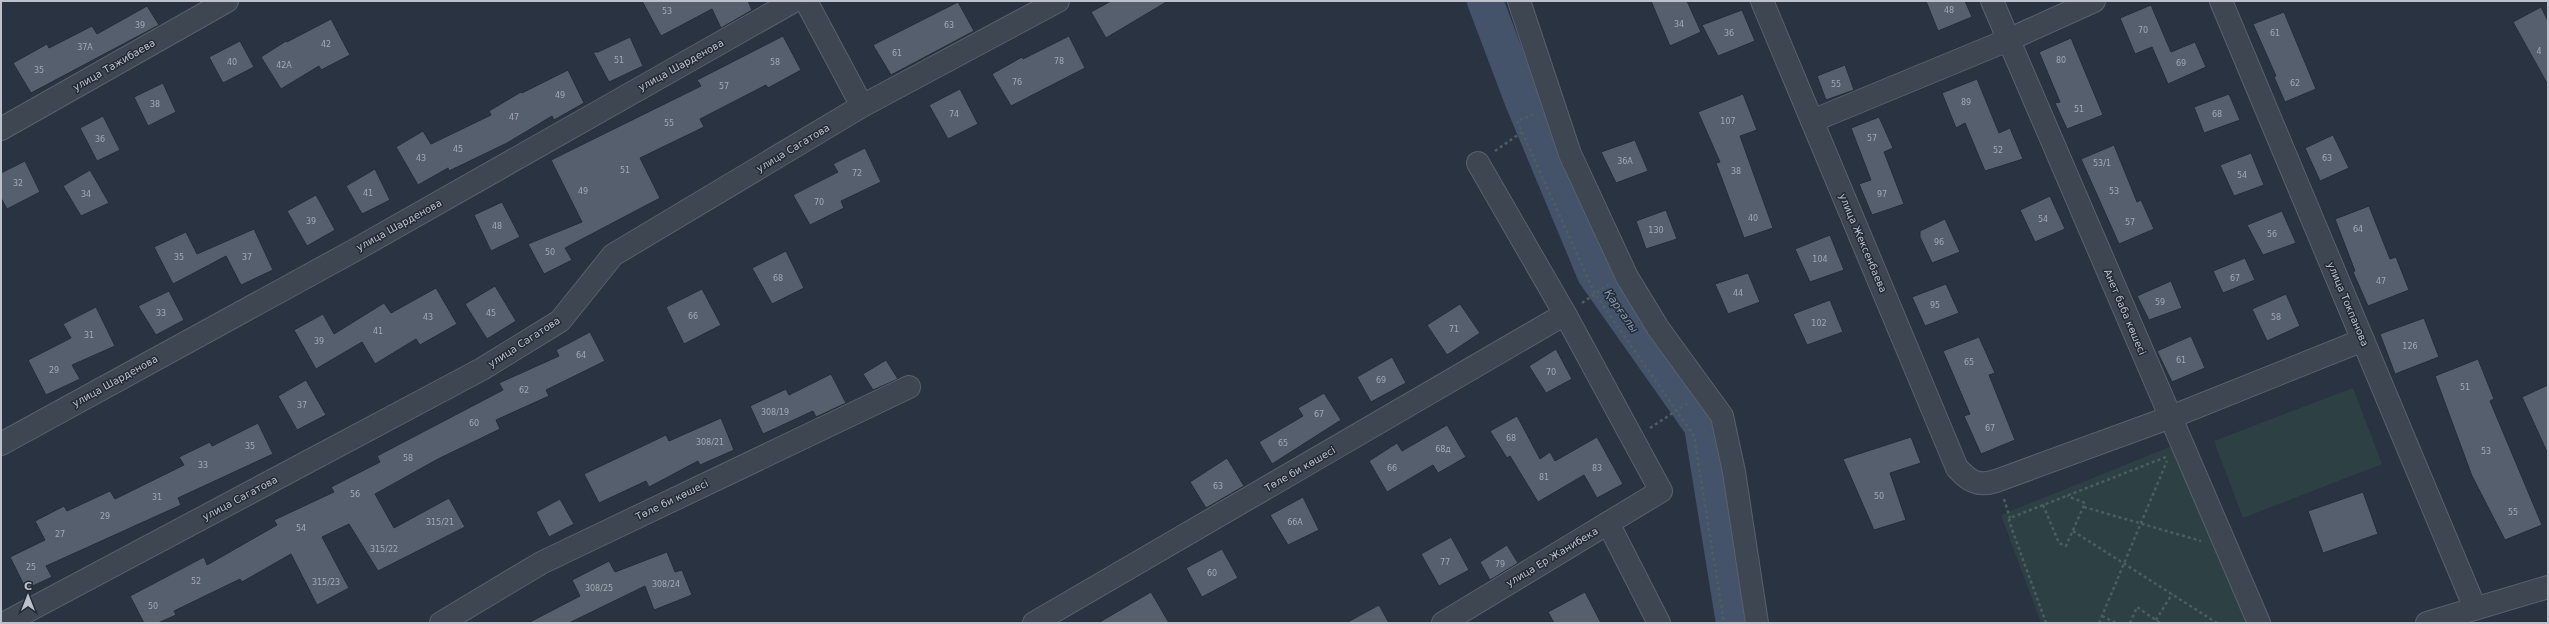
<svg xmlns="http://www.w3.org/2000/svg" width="2549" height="624" viewBox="0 0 2549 624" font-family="'DejaVu Sans',sans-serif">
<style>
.green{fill:#2d4144}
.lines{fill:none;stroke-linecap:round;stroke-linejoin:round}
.river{stroke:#44536a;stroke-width:36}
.building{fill:#565f6e;stroke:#252d39}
.minor-casing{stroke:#5a616c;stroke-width:24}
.path{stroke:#4c5e61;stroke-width:2.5;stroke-dasharray:3 3;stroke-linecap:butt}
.minor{stroke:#3e4652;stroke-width:22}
.labels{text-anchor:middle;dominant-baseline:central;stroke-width:3;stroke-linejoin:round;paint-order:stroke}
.number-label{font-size:8px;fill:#a2a8b4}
.street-label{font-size:10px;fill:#bcc1cb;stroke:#232b37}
.water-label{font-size:11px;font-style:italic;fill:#8697af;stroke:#232b37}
</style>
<rect width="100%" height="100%" fill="#2a3342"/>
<g class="green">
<path d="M 2353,388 L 2382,464 L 2243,518 L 2214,441 Z"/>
<path d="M 2172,446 L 2246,623 L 2041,623 L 2001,515 Z"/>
</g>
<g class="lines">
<path class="river" d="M 1485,1 L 1522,99 L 1595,274 L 1702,426 L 1734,623"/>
</g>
<g class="building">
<path d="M 642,1 L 748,1 L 752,10 L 721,28 L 712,9 L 661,36 Z"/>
<path d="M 1111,1 L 1168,1 L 1106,38 L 1091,12 Z"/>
<path d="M 1651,1 L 1687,1 L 1701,32 L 1670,46 Z"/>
<path d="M 1926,1 L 1965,1 L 1972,17 L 1938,31 Z"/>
<path d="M 958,2 L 974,31 L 891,75 L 873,45 Z"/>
<path d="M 2151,5 L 2171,52 L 2195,42 L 2206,67 L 2168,84 L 2152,47 L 2135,54 L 2120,18 Z"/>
<path d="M 147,6 L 159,25 L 31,93 L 13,63 L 47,44 L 49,48 L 92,26 L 97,34 Z"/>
<path d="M 2541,7 L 2548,21 L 2548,85 L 2513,22 Z"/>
<path d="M 1742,10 L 1755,41 L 1718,56 L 1702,25 Z"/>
<path d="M 2284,12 L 2316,89 L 2285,102 L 2274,77 L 2276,76 L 2253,24 Z"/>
<path d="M 331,19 L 350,55 L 321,70 L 319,66 L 281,89 L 261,57 L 286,41 L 287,42 Z"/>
<path d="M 783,36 L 801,70 L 768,88 L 766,85 L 700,119 L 704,127 L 640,158 L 660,198 L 565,248 L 572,260 L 544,274 L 528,244 L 582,222 L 551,160 L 701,86 L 697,80 Z"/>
<path d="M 1069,36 L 1085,68 L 1011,106 L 992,74 L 1022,57 L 1023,59 Z"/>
<path d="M 630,37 L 643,66 L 609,82 L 593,52 L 598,52 Z"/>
<path d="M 2071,38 L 2103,115 L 2067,129 L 2055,103 L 2060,102 L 2039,52 Z"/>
<path d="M 240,41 L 254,67 L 223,83 L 209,57 Z"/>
<path d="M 1845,65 L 1854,90 L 1826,100 L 1817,76 Z"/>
<path d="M 568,70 L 584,103 L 554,120 L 552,116 L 507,143 L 449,171 L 448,168 L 418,185 L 396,147 L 423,131 L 431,144 L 491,115 L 489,111 L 521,92 L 522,93 Z"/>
<path d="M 1977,79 L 1999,133 L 2010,128 L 2023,159 L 1985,171 L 1965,123 L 1956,128 L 1942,93 Z"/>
<path d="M 163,83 L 176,112 L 148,126 L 134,97 Z"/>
<path d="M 960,89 L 978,124 L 948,139 L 929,105 Z"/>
<path d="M 1743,94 L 1757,130 L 1740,136 L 1773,228 L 1744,238 L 1716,163 L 1720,162 L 1698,112 Z"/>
<path d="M 2229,94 L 2240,120 L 2204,133 L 2194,107 Z"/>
<path d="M 103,116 L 120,150 L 97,161 L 80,128 Z"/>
<path d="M 1879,117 L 1893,148 L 1884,152 L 1904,204 L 1872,215 L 1859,184 L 1871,180 L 1851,128 Z"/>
<path d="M 2333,135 L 2349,168 L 2320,181 L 2305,148 Z"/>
<path d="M 1635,140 L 1648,171 L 1616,183 L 1601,152 Z"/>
<path d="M 2114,145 L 2137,202 L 2141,200 L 2154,229 L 2119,244 L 2081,159 Z"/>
<path d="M 865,148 L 881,182 L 841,201 L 844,208 L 810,225 L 793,195 L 838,172 L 833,164 Z"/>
<path d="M 2251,153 L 2264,185 L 2234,196 L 2220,165 Z"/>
<path d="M 25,161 L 40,192 L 7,209 L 1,198 L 1,173 Z"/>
<path d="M 375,169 L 390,200 L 362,214 L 346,186 Z"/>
<path d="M 90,170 L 109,203 L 81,216 L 63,186 Z"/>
<path d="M 316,195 L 335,230 L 307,246 L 287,211 Z"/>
<path d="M 2050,196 L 2065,229 L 2035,242 L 2020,210 Z"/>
<path d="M 502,202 L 520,237 L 491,251 L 474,215 Z"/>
<path d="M 2369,206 L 2390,259 L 2396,257 L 2409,290 L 2368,306 L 2353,272 L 2355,271 L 2335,219 Z"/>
<path d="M 1666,210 L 1677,239 L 1646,249 L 1636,221 Z"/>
<path d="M 2282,211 L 2296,243 L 2263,255 L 2247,225 Z"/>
<path d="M 1945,219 L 1960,252 L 1932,263 L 1920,237 L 1920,231 Z"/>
<path d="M 254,229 L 273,270 L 241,285 L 226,256 L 173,284 L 154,247 L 186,232 L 197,254 Z"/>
<path d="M 1830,235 L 1844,270 L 1810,282 L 1795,249 Z"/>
<path d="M 786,251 L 804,288 L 772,304 L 752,268 Z"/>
<path d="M 2245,258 L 2255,280 L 2223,293 L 2213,271 Z"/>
<path d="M 1748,273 L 1760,302 L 1728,314 L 1715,284 Z"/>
<path d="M 2171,281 L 2182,308 L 2149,320 L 2137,296 Z"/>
<path d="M 1946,284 L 1959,313 L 1925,326 L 1912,297 Z"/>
<path d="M 495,286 L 516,321 L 487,339 L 465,304 Z"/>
<path d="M 436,288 L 457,324 L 420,345 L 416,339 L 375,364 L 362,342 L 316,369 L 294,330 L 323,314 L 334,334 L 384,303 L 391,313 Z"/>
<path d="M 702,289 L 721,325 L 684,344 L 666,307 Z"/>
<path d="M 169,291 L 184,320 L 156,335 L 138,306 Z"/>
<path d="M 2286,294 L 2300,326 L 2267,341 L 2252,309 Z"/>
<path d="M 1830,300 L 1843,332 L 1807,345 L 1793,314 Z"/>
<path d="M 1460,304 L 1480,333 L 1447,355 L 1427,325 Z"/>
<path d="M 96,307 L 115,346 L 72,365 L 80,379 L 46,395 L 28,360 L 71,338 L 63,324 Z"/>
<path d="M 2424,318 L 2439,357 L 2395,374 L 2380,334 Z"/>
<path d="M 590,332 L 605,361 L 546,390 L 549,396 L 496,420 L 500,429 L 438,459 L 375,494 L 394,528 L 449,498 L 465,527 L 378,571 L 349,524 L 322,537 L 349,588 L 317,605 L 291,554 L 242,582 L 240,579 L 174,611 L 176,615 L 158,623 L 144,623 L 130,596 L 204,557 L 207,565 L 277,525 L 274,520 L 334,492 L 331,487 L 380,462 L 377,456 L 503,390 L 499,383 L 559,356 L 556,350 Z"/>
<path d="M 2191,336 L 2205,368 L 2172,382 L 2157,351 Z"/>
<path d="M 1979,337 L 1995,373 L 1989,375 L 2015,440 L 1981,454 L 1964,416 L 1970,414 L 1943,351 Z"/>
<path d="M 1556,349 L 1572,379 L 1546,393 L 1529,366 Z"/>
<path d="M 1392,357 L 1406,383 L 1371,402 L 1357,377 Z"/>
<path d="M 2478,359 L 2494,399 L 2490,401 L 2542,525 L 2505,540 L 2472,476 L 2435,376 Z"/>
<path d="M 886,360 L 898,379 L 873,390 L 863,374 Z"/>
<path d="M 831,374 L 846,403 L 816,417 L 813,411 L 763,434 L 750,406 L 786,389 L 789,395 Z"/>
<path d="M 306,380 L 326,415 L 297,430 L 278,396 Z"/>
<path d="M 2548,385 L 2548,454 L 2522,397 Z"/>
<path d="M 1324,393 L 1341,420 L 1272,464 L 1259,442 L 1303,416 L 1298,408 Z"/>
<path d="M 1517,416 L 1540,459 L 1550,452 L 1555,461 L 1597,437 L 1623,484 L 1597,498 L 1584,475 L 1538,502 L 1510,456 L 1507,458 L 1490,431 Z"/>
<path d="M 721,418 L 734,450 L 700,465 L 698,461 L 649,487 L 646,481 L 599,503 L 584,474 L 666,435 L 669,441 Z"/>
<path d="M 258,423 L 273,454 L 178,498 L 181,505 L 46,566 L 52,577 L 26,589 L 10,557 L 45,540 L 35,521 L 64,506 L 67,511 L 110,491 L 115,499 L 184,465 L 179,457 L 210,442 L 212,446 Z"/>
<path d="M 1447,425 L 1466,457 L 1438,473 L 1433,465 L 1387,492 L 1369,461 L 1397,443 L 1402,451 Z"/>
<path d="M 1911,437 L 1921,463 L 1890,473 L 1906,520 L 1874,530 L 1843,459 Z"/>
<path d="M 1227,458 L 1244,486 L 1206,508 L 1190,482 Z"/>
<path d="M 2363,492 L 2378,534 L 2323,553 L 2308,511 Z"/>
<path d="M 1303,497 L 1319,530 L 1288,545 L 1270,515 Z"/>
<path d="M 560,499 L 574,524 L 549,537 L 536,512 Z"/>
<path d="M 1451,537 L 1469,570 L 1439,586 L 1421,554 Z"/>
<path d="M 1507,545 L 1518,563 L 1490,580 L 1480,562 Z"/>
<path d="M 1222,549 L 1238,578 L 1202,597 L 1186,568 Z"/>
<path d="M 667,552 L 675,572 L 682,570 L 692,595 L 654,610 L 645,586 L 569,623 L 528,623 L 580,596 L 572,580 L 609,561 L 615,572 Z"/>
<path d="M 1151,592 L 1169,623 L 1098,623 Z"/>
<path d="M 1585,592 L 1601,623 L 1554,623 L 1548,612 Z"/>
<path d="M 1379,605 L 1389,623 L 1346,623 Z"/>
</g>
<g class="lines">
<defs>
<g id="minor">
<path d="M 806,1 L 862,106"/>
<path d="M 1519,1 L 1570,154 L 1627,277 L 1658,328 L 1722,416 L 1734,472 L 1757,623"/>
<path d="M 1762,1 L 1957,468 C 1969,481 1978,487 1996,481 L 2171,417 L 2363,340"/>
<path d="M 1992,1 L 2259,623"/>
<path d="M 2221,1 L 2475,608"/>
<path d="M 1812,121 L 2008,40 L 2094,1"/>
<path d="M 1,129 L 227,1"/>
<path d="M 1,444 L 355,250 L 794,1"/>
<path d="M 1608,523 L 1659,623"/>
<path d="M 5,623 L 482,369 L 560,321 L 613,255 L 862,106 L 1058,1"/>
<path d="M 441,623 L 541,563 L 909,387"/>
<path d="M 1034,623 L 1565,314"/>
<path d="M 1443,623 L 1661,491 L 1565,314 L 1478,163"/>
<path d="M 2427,623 L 2548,587"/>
</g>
</defs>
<use href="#minor" class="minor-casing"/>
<g class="path">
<path d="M 1522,132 L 1595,294 L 1694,436 L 1724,623"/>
<path d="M 1495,151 L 1522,132 L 1517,121 L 1535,114"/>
<path d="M 1582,303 L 1608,285"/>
<path d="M 1650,428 L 1688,403"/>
<path d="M 2004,499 L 2010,518"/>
<path d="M 2043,505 L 2059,543 L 2066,546 L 2085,503 L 2067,496"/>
<path d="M 2084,507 L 2201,541"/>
<path d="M 2073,531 L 2217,623"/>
<path d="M 2102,616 L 2116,623"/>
<path d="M 2156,620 L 2172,594"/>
<path d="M 2046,623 L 2009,521 L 2010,518 L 2166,457"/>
<path d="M 2099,623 L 2167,461"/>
<path d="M 2130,623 L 2137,607 L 2160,623"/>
</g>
<use href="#minor" class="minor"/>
</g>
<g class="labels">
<g class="number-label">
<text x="1949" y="10">48</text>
<text x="667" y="11">53</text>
<text x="1679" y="24">34</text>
<text x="140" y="25">39</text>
<text x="949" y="25">63</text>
<text x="2143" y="30">70</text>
<text x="1729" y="33">36</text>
<text x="2275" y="33">61</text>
<text x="326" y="44">42</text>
<text x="85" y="47">37А</text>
<text x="2539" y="51">4</text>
<text x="897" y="53">61</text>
<text x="619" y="60">51</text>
<text x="2061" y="60">80</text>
<text x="1059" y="61">78</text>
<text x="232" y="62">40</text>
<text x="775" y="62">58</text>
<text x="2181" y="63">69</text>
<text x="284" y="65">42А</text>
<text x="39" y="70">35</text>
<text x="1017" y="82">76</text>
<text x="2295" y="83">62</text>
<text x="1836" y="84">55</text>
<text x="724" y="86">57</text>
<text x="560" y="95">49</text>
<text x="1966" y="102">89</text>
<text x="155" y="104">38</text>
<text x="2079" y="109">51</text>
<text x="954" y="114">74</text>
<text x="2217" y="114">68</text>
<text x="514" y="117">47</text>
<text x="1728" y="121">107</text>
<text x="669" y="123">55</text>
<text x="1872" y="138">57</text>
<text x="100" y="139">36</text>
<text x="458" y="149">45</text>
<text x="1998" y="150">52</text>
<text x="421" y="158">43</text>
<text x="2327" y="158">63</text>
<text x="1625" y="161">36А</text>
<text x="2102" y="163">53/1</text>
<text x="625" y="170">51</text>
<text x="1736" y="171">38</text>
<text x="857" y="173">72</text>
<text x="2242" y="175">54</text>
<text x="18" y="183">32</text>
<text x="583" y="191">49</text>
<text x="2114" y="191">53</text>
<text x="368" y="193">41</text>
<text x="86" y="194">34</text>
<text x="1882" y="194">97</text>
<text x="819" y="202">70</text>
<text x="1753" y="218">40</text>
<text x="2043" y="219">54</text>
<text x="311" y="221">39</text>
<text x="2130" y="222">57</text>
<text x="497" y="226">48</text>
<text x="2358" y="229">64</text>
<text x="1656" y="230">130</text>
<text x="2272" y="234">56</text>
<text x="1939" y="242">96</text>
<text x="550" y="252">50</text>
<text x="179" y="257">35</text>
<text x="247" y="257">37</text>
<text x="1820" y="259">104</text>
<text x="778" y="278">68</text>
<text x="2235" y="278">67</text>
<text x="2381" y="281">47</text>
<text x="1738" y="293">44</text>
<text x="2160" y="302">59</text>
<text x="1935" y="305">95</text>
<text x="161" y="313">33</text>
<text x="491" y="313">45</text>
<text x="693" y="316">66</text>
<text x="428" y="317">43</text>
<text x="2276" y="317">58</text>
<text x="1819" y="323">102</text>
<text x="1454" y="329">71</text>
<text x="378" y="331">41</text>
<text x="89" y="335">31</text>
<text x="319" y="341">39</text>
<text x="2410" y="346">126</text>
<text x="581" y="355">64</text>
<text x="2181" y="360">61</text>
<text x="1969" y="362">65</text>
<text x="54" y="370">29</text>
<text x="1551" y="372">70</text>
<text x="1381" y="380">69</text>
<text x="2465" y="387">51</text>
<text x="524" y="390">62</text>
<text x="302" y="405">37</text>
<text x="775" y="412">308/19</text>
<text x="1319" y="414">67</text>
<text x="474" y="423">60</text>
<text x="1990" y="428">67</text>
<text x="1511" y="438">68</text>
<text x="710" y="442">308/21</text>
<text x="1283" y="443">65</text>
<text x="250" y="446">35</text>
<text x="1443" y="449">68д</text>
<text x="2486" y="451">53</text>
<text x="408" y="458">58</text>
<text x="203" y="465">33</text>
<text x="1392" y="468">66</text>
<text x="1597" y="468">83</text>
<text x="1544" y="477">81</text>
<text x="1218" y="486">63</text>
<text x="355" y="494">56</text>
<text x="1879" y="496">50</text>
<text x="157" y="497">31</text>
<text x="2513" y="512">55</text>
<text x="105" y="516">29</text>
<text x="440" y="522">315/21</text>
<text x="1295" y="522">66А</text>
<text x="301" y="528">54</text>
<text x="60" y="534">27</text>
<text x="384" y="549">315/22</text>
<text x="1445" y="562">77</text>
<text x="1500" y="564">79</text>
<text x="31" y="567">25</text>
<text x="1212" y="573">60</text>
<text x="196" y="581">52</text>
<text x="326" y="582">315/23</text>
<text x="666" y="584">308/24</text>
<text x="599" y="588">308/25</text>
<text x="153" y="606">50</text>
</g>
<g class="street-label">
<text transform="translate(114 65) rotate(-30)">улица Тажибаева</text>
<text transform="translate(681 65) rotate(-29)">улица Шарденова</text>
<text transform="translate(793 148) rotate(-31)">улица Сагатова</text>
<text transform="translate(399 225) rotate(-29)">улица Шарденова</text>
<text transform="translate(1863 243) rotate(67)">улица Жексенбаева</text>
<text transform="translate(2348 304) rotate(67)">улица Токпанова</text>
<text transform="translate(2125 312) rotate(67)">Анет баба көшесі</text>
<text transform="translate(524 342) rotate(-33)">улица Сагатова</text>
<text transform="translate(115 381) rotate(-29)">улица Шарденова</text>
<text transform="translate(1300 469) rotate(-30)">Төле би көшесі</text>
<text transform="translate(240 498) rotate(-28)">улица Сагатова</text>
<text transform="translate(672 500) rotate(-26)">Төле би көшесі</text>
<text transform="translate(1552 557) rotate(-31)">улица Ер Жанибека</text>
</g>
<g class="water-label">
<text transform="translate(1621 311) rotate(55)">Қарғалы</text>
</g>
</g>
<rect width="2549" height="624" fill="none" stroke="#bcc1cb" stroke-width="4"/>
<g transform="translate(28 596)" stroke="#232b37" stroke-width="3" paint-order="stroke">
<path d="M0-3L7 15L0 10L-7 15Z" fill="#bcc1cb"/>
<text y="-6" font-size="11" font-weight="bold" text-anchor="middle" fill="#bcc1cb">С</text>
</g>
</svg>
